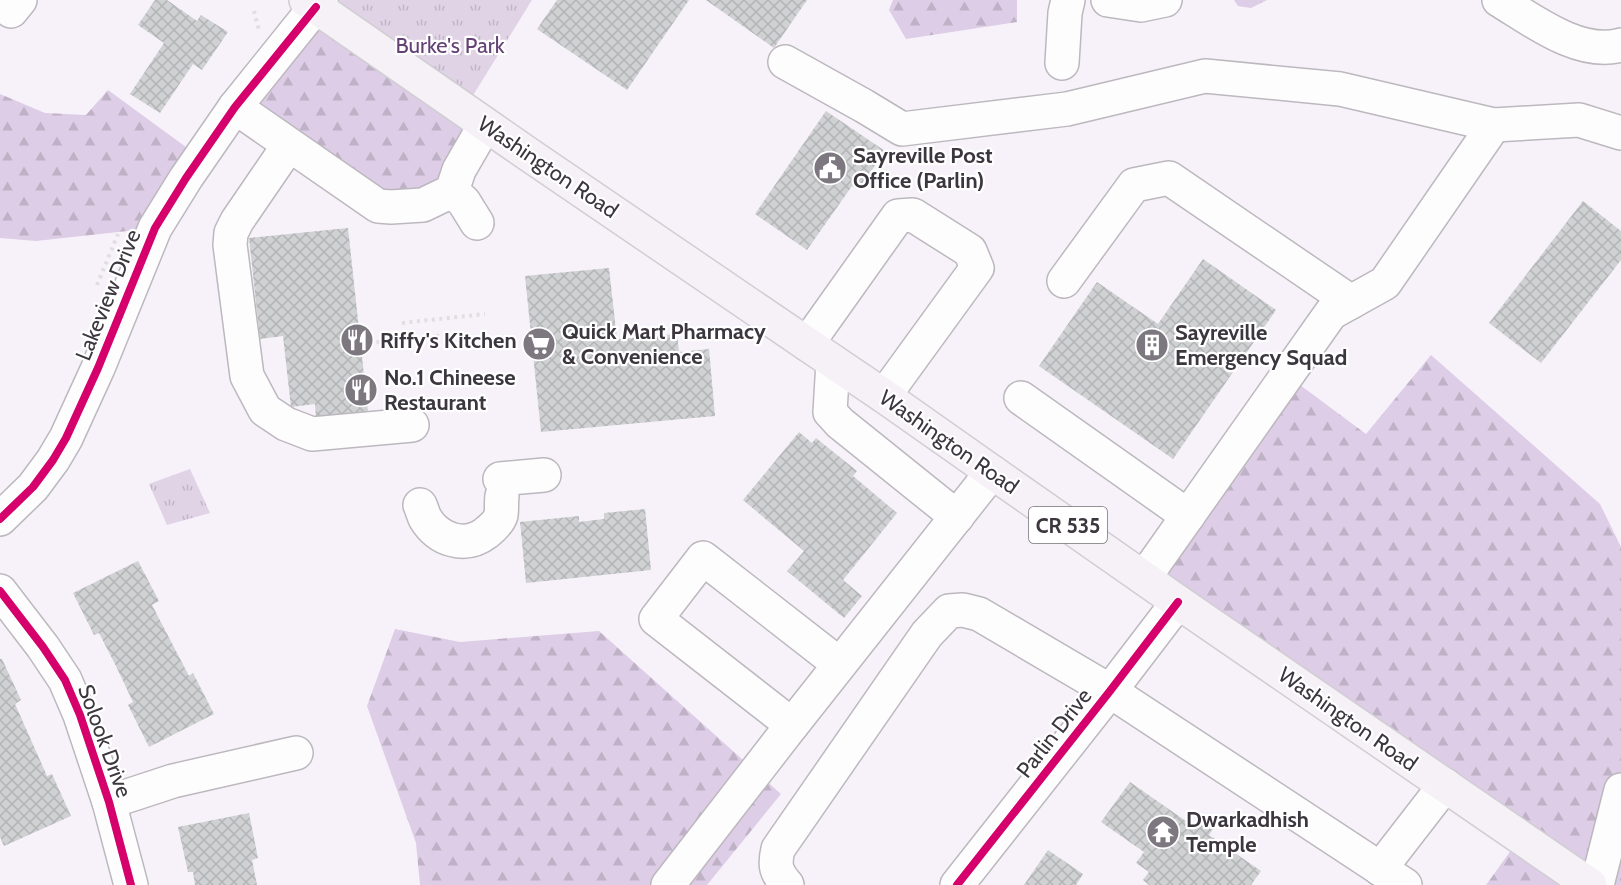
<svg xmlns="http://www.w3.org/2000/svg" width="1621" height="885" viewBox="0 0 1621 885" font-family="Cabin,sans-serif">
<style>
.grass{fill:url(#grass-tufts)}
.forest{fill:url(#forest-firs)}
.building{fill:url(#building-cross-hatch)}
.lines{fill:none;stroke-linecap:round;stroke-linejoin:round}
.minor-casing{stroke:#bcb8be;stroke-width:36}
.major-casing{stroke:#d1ced3;stroke-width:36}
.path{stroke:#e0dee0;stroke-width:4;stroke-dasharray:3 4.5;stroke-linecap:butt}
.minor{stroke:#fefdfe;stroke-width:33}
.major{stroke:#f5f1f7;stroke-width:33}
.cycleway-casing{stroke:#fff;stroke-width:11}
.cycleway{stroke:#d6006c;stroke-width:8}
.labels{text-anchor:middle;dominant-baseline:central;stroke-width:4.5;stroke-linejoin:round;paint-order:stroke}
.shield{fill:#fff;stroke:#767378;stroke-width:1.5}
.shield-label{font-size:21px;font-weight:bold;fill:#3c373e}
.park-label{font-size:22px;fill:#644275;stroke:#fff}
.poi-label{font-size:22px;font-weight:bold;fill:#3c373e;stroke:#fff;text-anchor:start}
.street-label{font-size:22px;fill:#3c373e;stroke:#fff}
</style>
<defs>
<pattern id="grass-tufts" width="24" height="20" patternUnits="userSpaceOnUse" patternTransform="scale(1.5)"><rect width="24" height="20" fill="#dfd3e5"/><path d="M3 7l-1-3M5 7V3M7 7l1-3M15 17l-1-3M17 17v-4M19 17l1-3" fill="none" stroke="#c0b6c6"/></pattern>
<pattern id="forest-firs" width="22" height="20" patternUnits="userSpaceOnUse" patternTransform="scale(1.5)"><rect width="22" height="20" fill="#ddcde6"/><path d="M5 1l3.5 6h-7zM16 11l3.5 6h-7z" fill="#bfb1c6"/></pattern>
<pattern id="building-cross-hatch" width="8" height="8" patternUnits="userSpaceOnUse" patternTransform="scale(1.5)"><rect width="8" height="8" fill="#cfd1d2"/><path d="M0 0l8 8M0 8l8-8" fill="none" stroke="#b3b4b5"/></pattern>
</defs>
<rect width="100%" height="100%" fill="#f7f2fa"/>
<g class="grass">
<path d="M 306,0 L 532,0 L 464,110 Z"/>
<path d="M 190,469 L 210,513 L 167,525 L 149,484 Z"/>
</g>
<g class="forest">
<path d="M 893,0 L 1017,0 L 1017,22 L 906,39 L 889,10 Z"/>
<path d="M 1234,0 L 1267,0 L 1251,8 L 1238,6 Z"/>
<path d="M 316,7 L 485,125 L 459,170 L 391,207 L 235,107 Z"/>
<path d="M 108,90 L 201,158 L 155,228 L 36,241 L 0,238 L 0,94 L 45,113 L 86,115 Z"/>
<path d="M 1431,355 L 1600,504 L 1621,547 L 1621,885 L 1486,885 L 1520,838 L 1144,578 L 1292,379 L 1366,434 Z"/>
<path d="M 395,629 L 460,642 L 599,631 L 781,794 L 707,885 L 420,885 L 416,843 L 367,706 Z"/>
</g>
<g class="building">
<path d="M 155,0 L 167,0 L 197,21 L 201,15 L 228,32 L 202,70 L 193,64 L 160,113 L 130,94 L 164,43 L 138,25 Z"/>
<path d="M 557,0 L 689,0 L 627,90 L 537,29 Z"/>
<path d="M 706,0 L 807,0 L 774,48 Z"/>
<path d="M 826,111 L 885,151 L 858,190 L 852,186 L 807,250 L 755,214 Z"/>
<path d="M 1583,201 L 1621,231 L 1621,260 L 1541,363 L 1489,323 Z"/>
<path d="M 348,228 L 368,412 L 316,418 L 315,404 L 291,407 L 283,336 L 260,339 L 249,238 Z"/>
<path d="M 1203,259 L 1276,310 L 1173,459 L 1039,366 L 1097,282 L 1158,324 Z"/>
<path d="M 609,268 L 617,339 L 677,334 L 679,352 L 709,349 L 715,416 L 541,432 L 525,276 Z"/>
<path d="M 799,432 L 812,443 L 816,438 L 857,471 L 853,476 L 897,513 L 843,580 L 862,596 L 844,618 L 787,571 L 804,551 L 743,500 Z"/>
<path d="M 645,509 L 651,570 L 526,583 L 520,522 L 579,516 L 579,522 L 604,519 L 604,513 Z"/>
<path d="M 138,561 L 159,601 L 152,605 L 189,676 L 193,673 L 214,714 L 149,747 L 128,705 L 133,702 L 116,666 L 99,633 L 94,635 L 73,593 Z"/>
<path d="M 0,659 L 2,659 L 21,700 L 15,704 L 47,776 L 52,774 L 71,816 L 4,846 L 0,837 Z"/>
<path d="M 1130,782 L 1193,826 L 1198,819 L 1213,829 L 1209,835 L 1261,871 L 1251,885 L 1149,885 L 1143,880 L 1149,872 L 1136,863 L 1144,852 L 1101,822 Z"/>
<path d="M 249,813 L 258,858 L 252,860 L 257,885 L 195,885 L 193,872 L 188,872 L 178,827 Z"/>
<path d="M 1048,850 L 1083,874 L 1076,885 L 1024,885 Z"/>
</g>
<g class="lines">
<defs>
<g id="minor">
<path d="M 1108,0 L 1141,5 L 1165,0"/>
<path d="M 1499,0 C 1532,20 1580,57 1621,45"/>
<path d="M 11,11 L 20,0"/>
<path d="M 785,62 L 864,106 L 902,129 L 1067,109 L 1205,76 L 1340,89 L 1494,125 L 1579,120 L 1621,133"/>
<path d="M 1062,63 L 1065,13 L 1068,0"/>
<path d="M 235,107 L 378,206 L 391,207 L 423,205 L 452,191 L 459,170 L 485,125"/>
<path d="M 289,145 L 237,221 L 231,233 L 230,245 L 247,376 L 265,410 L 286,424 L 312,434 L 412,425"/>
<path d="M 452,191 L 464,202 L 477,223"/>
<path d="M 1064,281 L 1134,185 L 1169,178 L 1351,302"/>
<path d="M 807,344 L 898,216 L 913,215 L 970,251 L 977,268 L 884,396"/>
<path d="M 833,362 L 830,412 L 840,423 L 957,517"/>
<path d="M 1021,398 L 1188,516"/>
<path d="M 500,479 L 544,475"/>
<path d="M 420,505 C 422,509 423,514 425,518 C 438,540 465,549 486,533 C 491,529 499,522 501,515 C 502,509 501,502 502,496"/>
<path d="M 0,519 L 33,487 L 53,460 L 66,438 L 98,368 L 155,228 L 186,178 L 235,107 L 321,0"/>
<path d="M 1144,578 L 1331,313 L 1385,283 L 1494,125"/>
<path d="M 0,591 L 43,647 L 65,680 L 80,715 L 109,802 L 131,885"/>
<path d="M 839,664 L 703,558 L 656,619 L 792,725 L 992,472"/>
<path d="M 109,802 L 173,781 L 296,753"/>
<path d="M 1380,869 L 1445,785"/>
<path d="M 668,885 L 792,725"/>
<path d="M 787,885 C 776,872 774,866 778,849 L 927,634 L 949,611 L 963,610 L 979,614 L 1110,691 L 1405,885"/>
<path d="M 957,885 L 1110,691 L 1178,602"/>
<path d="M 1597,885 L 1621,790"/>
</g>
<path id="major" d="M 306,0 L 528,154 L 807,344 L 884,396 L 992,472 L 1178,602 L 1590,885"/>
</defs>
<use href="#minor" class="minor-casing"/>
<use href="#major" class="major-casing"/>
<g class="path">
<path d="M 254,11 L 259,30"/>
<path d="M 97,285 L 118,234"/>
<path d="M 402,323 L 485,314"/>
<path d="M 369,343 L 446,335"/>
</g>
<use href="#minor" class="minor"/>
<use href="#major" class="major"/>
<defs>
<g id="cycleway">
<path d="M 0,519 L 33,487 L 53,460 L 66,438 L 98,368 L 155,228 L 186,178 L 235,107 L 316,7"/>
<path d="M 0,591 L 43,647 L 65,680 L 80,715 L 109,802 L 131,885"/>
<path d="M 957,885 L 1110,691 L 1178,602"/>
</g>
</defs>
<use href="#cycleway" class="cycleway-casing"/>
<use href="#cycleway" class="cycleway"/>
</g>
<defs>
<symbol id="civic-disc" viewBox="-11 -11 22 22"><circle r="9.5" fill="#7d7880" stroke="#fff"/><path d="M-.6-6.5H3V-4.5H.6V-3L4-1V1h2V6H-6V1h2V-1L-.6-3ZM-1.2 2.5V6h2.4V2.5Z" fill="#fff"/></symbol>
<symbol id="restaurant-disc" viewBox="-11 -11 22 22"><circle r="9.5" fill="#7d7880" stroke="#fff"/><path d="M-5-6h1v4h1v-4h1v4h1v-4h1v5L-1.5 .5V6h-2V.5L-5-1ZM5-6V6H3V1.5H1.5Q1.5-4 5-6Z" fill="#fff"/></symbol>
<symbol id="supermarket-disc" viewBox="-11 -11 22 22"><circle r="9.5" fill="#7d7880" stroke="#fff"/><path d="M-6-5.5h2.5l.6 2H6L4.5 2H-2.5L-4.4-4H-6ZM-1.5 3.2a1.3 1.3 0 1 0 .1 0ZM3 3.2a1.3 1.3 0 1 0 .1 0Z" fill="#fff"/></symbol>
<symbol id="building-disc" viewBox="-11 -11 22 22"><circle r="9.5" fill="#7d7880" stroke="#fff"/><path d="M-4-6H4V6H1V3H-1V6H-4ZM-2.5-4.3h1.7v1.8h-1.7ZM.8-4.3h1.7v1.8H.8ZM-2.5-1h1.7V.8h-1.7ZM.8-1h1.7V.8H.8Z" fill="#fff"/></symbol>
<symbol id="temple-disc" viewBox="-11 -11 22 22"><circle r="9.5" fill="#7d7880" stroke="#fff"/><path d="M0-6L5-2H3V0L6.5 2.5H4V6H1.5V3h-3V6H-4V2.5H-6.5L-3 0V-2H-5Z" fill="#fff"/></symbol>
</defs>
<g fill-rule="evenodd">
<use href="#civic-disc" x="811" y="149" width="38" height="38"/>
<use href="#restaurant-disc" x="338" y="321" width="38" height="38"/>
<use href="#supermarket-disc" x="520" y="325" width="38" height="38"/>
<use href="#building-disc" x="1133" y="326" width="38" height="38"/>
<use href="#restaurant-disc" x="342" y="371" width="38" height="38"/>
<use href="#temple-disc" x="1144" y="813" width="38" height="38"/>
</g>
<g class="labels">
<rect class="shield" x="1029" y="507" width="78" height="36" rx="4.5"/>
<g class="shield-label">
<text x="1068" y="525">CR 535</text>
</g>
<g class="park-label">
<text x="450" y="45">Burke's Park</text>
</g>
<g class="poi-label">
<text x="853" y="155">Sayreville Post<tspan x="853" dy="25">Office (Parlin)</tspan></text>
<text x="562" y="331">Quick Mart Pharmacy<tspan x="562" dy="25">&amp; Convenience</tspan></text>
<text x="1175" y="332">Sayreville<tspan x="1175" dy="25">Emergency Squad</tspan></text>
<text x="380" y="340">Riffy's Kitchen</text>
<text x="384" y="377">No.1 Chineese<tspan x="384" dy="25">Restaurant</tspan></text>
<text x="1186" y="819">Dwarkadhish<tspan x="1186" dy="25">Temple</tspan></text>
</g>
<g class="street-label">
<text transform="translate(548 167) rotate(34)">Washington Road</text>
<text transform="translate(108 295) rotate(-68)">Lakeview Drive</text>
<text transform="translate(949 442) rotate(35)">Washington Road</text>
<text transform="translate(1348 719) rotate(35)">Washington Road</text>
<text transform="translate(1054 733) rotate(-52)">Parlin Drive</text>
<text transform="translate(105 741) rotate(70)">Solook Drive</text>
</g>
</g>
</svg>
